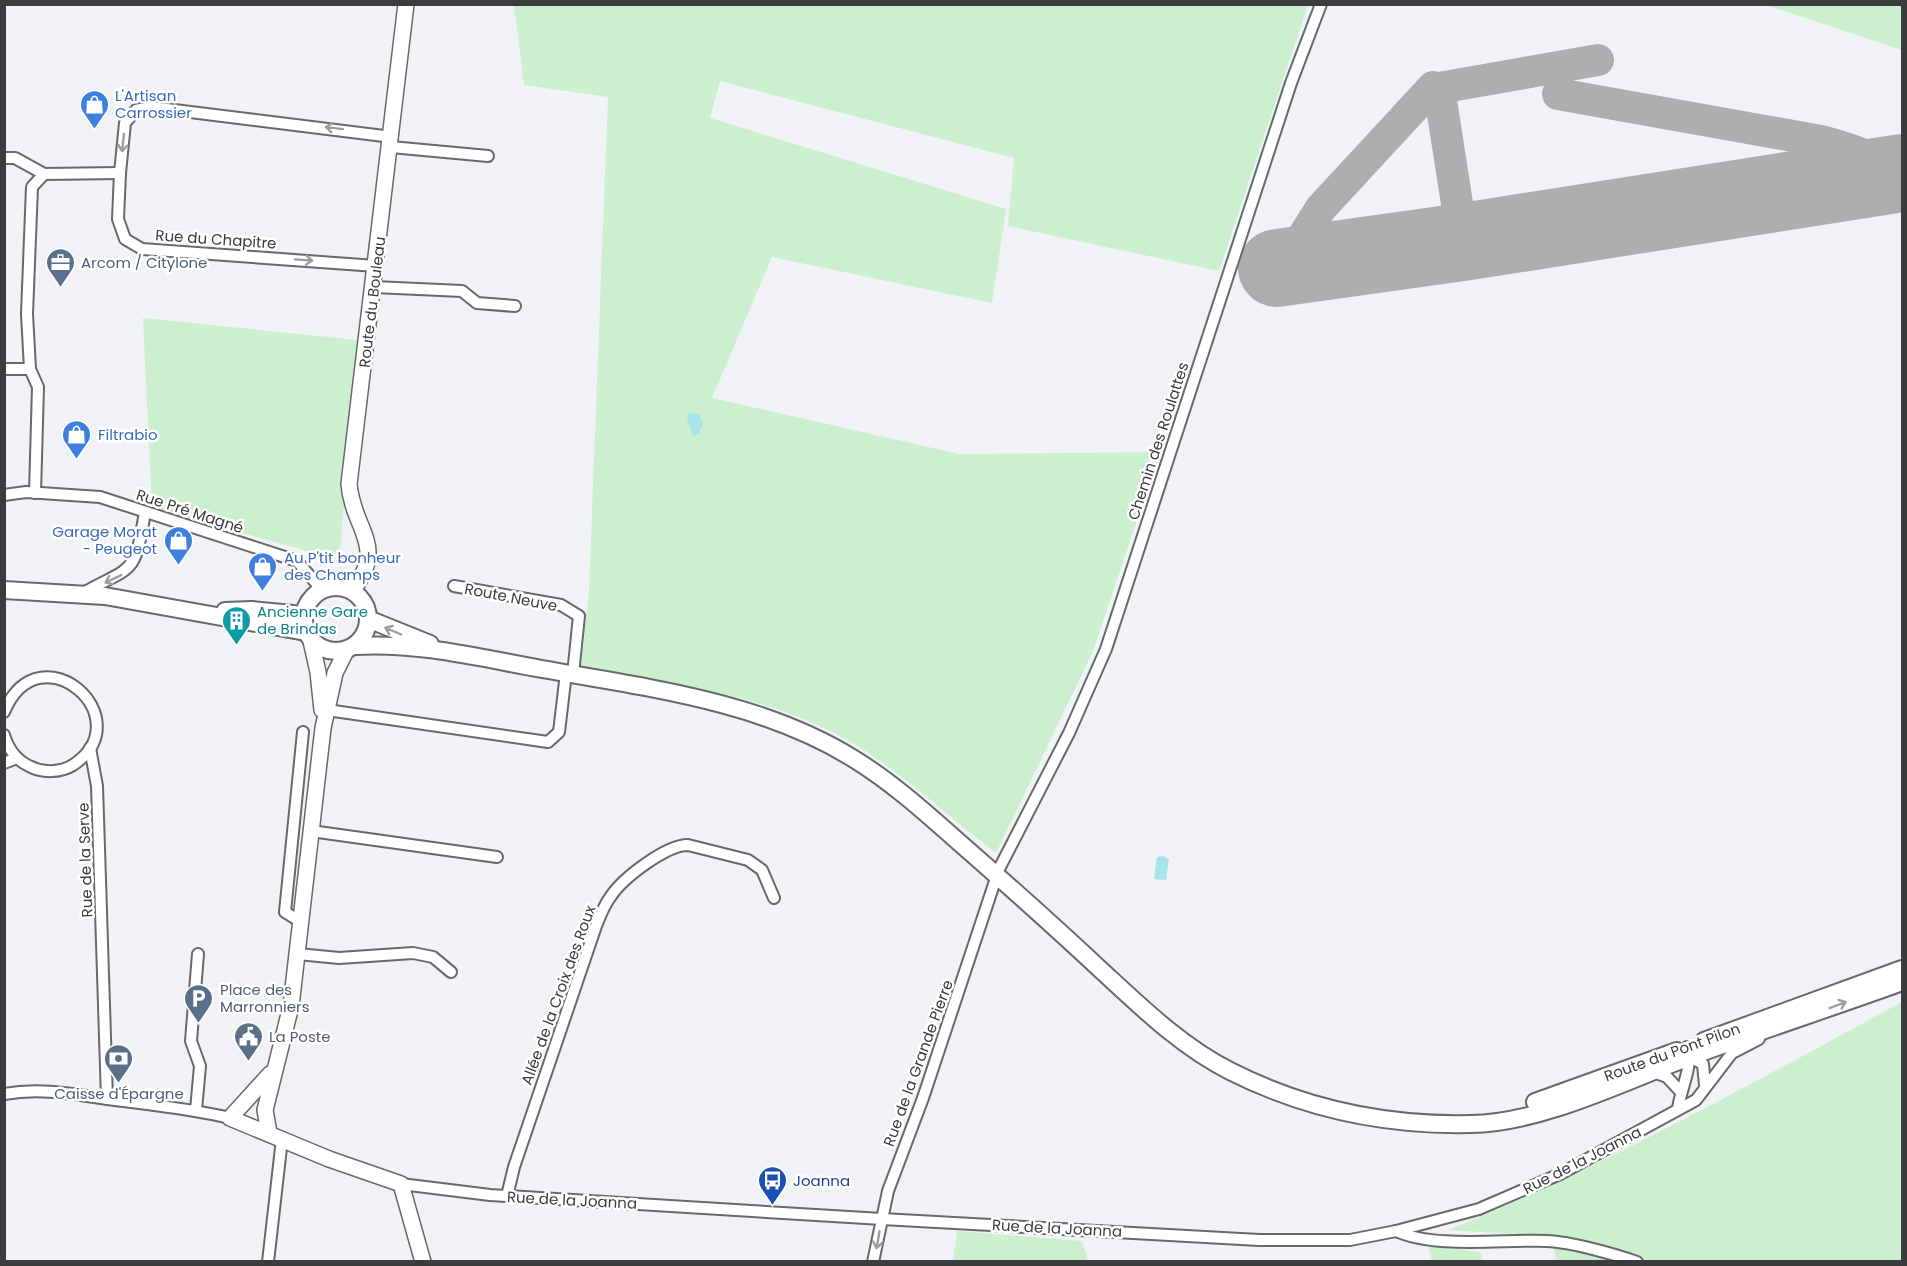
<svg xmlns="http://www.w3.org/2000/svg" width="1907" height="1266" viewBox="0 0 1907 1266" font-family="Poppins,sans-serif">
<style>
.green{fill:#cbefcf}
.water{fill:#a7e5eb}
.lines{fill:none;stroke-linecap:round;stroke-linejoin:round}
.taxiway{stroke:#acaeb0;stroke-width:32}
.runway{stroke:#acaeb0;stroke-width:78}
.street-casing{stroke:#68696c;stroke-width:14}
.secondary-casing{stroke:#68696c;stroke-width:18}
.primary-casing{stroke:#68696c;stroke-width:20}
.street{stroke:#fff;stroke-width:10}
.secondary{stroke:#fff;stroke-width:15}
.primary{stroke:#fff;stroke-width:16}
.oneway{stroke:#9d9e9e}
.labels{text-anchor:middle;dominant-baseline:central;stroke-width:5;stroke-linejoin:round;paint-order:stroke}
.shop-label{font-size:15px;fill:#366cbe;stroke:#fff;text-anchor:start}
.street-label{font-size:15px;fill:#3b3c3d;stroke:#fff}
.service-label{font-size:15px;fill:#4e5e75;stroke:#fff;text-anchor:start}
.culture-label{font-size:15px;fill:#0d838f;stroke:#fff;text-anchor:start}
.transit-label{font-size:15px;fill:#164399;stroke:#fff;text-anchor:start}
</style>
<rect width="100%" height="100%" fill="#f0f2f5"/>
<g class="green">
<path d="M 514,5 L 1308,5 L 1219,271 L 1008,226 L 1014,158 L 720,81 L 710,118 L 1006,209 L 992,303 L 772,257 L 712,398 L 959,454 L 1160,452 L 1093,651 L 996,853 C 953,820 912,782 867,752 C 781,696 679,685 581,667 L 589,591 L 608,97 L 524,85 Z"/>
<path d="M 1766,5 L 1902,5 L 1902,50 Z"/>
<path d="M 143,318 L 357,340 L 340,551 L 329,557 L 152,508 Z"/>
<path d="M 1902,1002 L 1902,1261 L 1557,1261 L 1550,1236 L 1448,1230 C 1605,1166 1753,1083 1902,1002 Z"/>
<path d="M 957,1231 L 1082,1241 L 1088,1261 L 953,1261 Z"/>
<path d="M 1428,1246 L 1480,1252 L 1483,1261 L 1432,1261 Z"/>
</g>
<g class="water">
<path d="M 689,413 L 699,414 L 703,423 L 699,434 L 693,436 L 687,418 Z"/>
<path d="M 1163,856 L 1169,859 L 1166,880 L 1154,879 L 1157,857 Z"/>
</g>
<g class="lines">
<g class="taxiway">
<path d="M 1558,94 L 1821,141 C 1850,149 1875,157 1900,174"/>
<path d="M 1463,242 L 1439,88 L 1598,60"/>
<path d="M 1293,265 L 1304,235 L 1321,208 L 1433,87"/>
</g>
<path class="runway" d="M 1277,268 L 1463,242 L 1902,173"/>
<defs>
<g id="street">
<path d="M 391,147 L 488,156"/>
<path d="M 4,158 L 15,158 L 44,174"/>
<path d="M 376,266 L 142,249 L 125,239 L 118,219 L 120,173 L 125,123 L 136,110 L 150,107 L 392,137"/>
<path d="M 374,287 L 462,291 L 477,303 L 515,306"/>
<path d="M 4,369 L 30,369 L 38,387 L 35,493"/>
<path d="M 30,369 L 27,314 L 32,187 L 44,174 L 120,173"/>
<path d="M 4,495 L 26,492 L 100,497 L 297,561 L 322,590"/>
<path d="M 454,586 L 561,605 L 579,616 L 573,674"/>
<path d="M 81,594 C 135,564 134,577 145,512"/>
<path d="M 327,710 L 548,742 L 559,732 L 566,673"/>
<path d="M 4,712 C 40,627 143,719 73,765 C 60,773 42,773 29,766 C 16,760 8,748 4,735"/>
<path d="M 90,748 L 97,786 L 107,1099"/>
<path d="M 4,763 L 17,758"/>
<path d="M 311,831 L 497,857"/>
<path d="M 301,922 L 285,912 L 303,732"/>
<path d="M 298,954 L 339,958 L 413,953 L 433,957 L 451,972"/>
<path d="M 1690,1057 L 1703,1064 L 1705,1085"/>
<path d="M 1653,1072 L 1667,1077 L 1680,1091"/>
<path d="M 4,1094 C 43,1087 77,1095 115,1100 C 153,1105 192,1109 230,1118"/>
<path d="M 1678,1109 C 1680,1090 1694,1065 1687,1047"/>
<path d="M 196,1110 L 200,1066 L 191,1041 L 198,954"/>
<path d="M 401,1184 L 490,1195 L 882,1219 L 1259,1240 L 1350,1240 L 1396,1231 L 1479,1209 L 1560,1174 L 1696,1100 L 1732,1053 L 1759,1039"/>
<path d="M 507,1196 L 514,1167 L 596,926 C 600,916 604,905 611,896 C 623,878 666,845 688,845 L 748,860 L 762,870 L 774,898"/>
<path d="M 1396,1231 C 1435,1249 1504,1239 1547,1241 C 1571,1242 1614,1254 1637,1262"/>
<path d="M 268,1262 L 282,1139"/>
<path d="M 873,1262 L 888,1191 L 923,1098 L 999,869 L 1069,733 L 1106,649 L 1291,83 L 1321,4"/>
</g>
<g id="secondary">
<path d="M 352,591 C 388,545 353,531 349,484 L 406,4"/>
<path d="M 311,641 L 318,672 L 322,710"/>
<path d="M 270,1074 L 230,1118 L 329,1159 L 401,1184 L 423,1262"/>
<path d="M 269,1133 L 265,1110 L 291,1006 L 323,728 L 335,673 L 346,651"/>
</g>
<g id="primary">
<circle cx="336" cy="619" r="32"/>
<path d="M 4,590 L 105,596 L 306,632"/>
<path d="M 225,611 L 252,610 L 303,615"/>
<path d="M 368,619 L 430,644"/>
<path d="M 355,646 C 417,642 481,658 542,669 C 648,688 761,701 854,759 C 893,783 927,814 961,844 C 1009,886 1056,928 1102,971 C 1141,1007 1182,1047 1230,1071 C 1305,1109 1387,1126 1471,1124 C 1542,1123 1625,1081 1692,1056 C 1762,1030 1833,1007 1902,982"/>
<path d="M 1704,1041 L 1902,969"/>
<path d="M 1535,1102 L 1677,1051"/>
</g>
</defs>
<use href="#street" class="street-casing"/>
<use href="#secondary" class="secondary-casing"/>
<use href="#primary" class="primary-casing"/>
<use href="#street" class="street"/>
<use href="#secondary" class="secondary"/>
<use href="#primary" class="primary"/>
</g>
<defs><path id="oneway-shaft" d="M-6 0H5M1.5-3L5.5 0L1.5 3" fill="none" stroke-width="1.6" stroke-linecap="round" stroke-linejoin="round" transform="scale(1.5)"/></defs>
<g class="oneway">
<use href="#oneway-shaft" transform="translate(334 128) rotate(-173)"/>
<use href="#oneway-shaft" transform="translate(123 143) rotate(96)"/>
<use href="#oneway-shaft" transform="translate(304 260) rotate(4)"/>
<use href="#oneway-shaft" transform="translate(113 579) rotate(154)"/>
<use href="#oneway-shaft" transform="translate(393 631) rotate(-157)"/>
<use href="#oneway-shaft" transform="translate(1838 1005) rotate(-20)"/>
<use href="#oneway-shaft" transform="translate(878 1240) rotate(100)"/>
</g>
<defs>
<symbol id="shop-pin" viewBox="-11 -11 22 30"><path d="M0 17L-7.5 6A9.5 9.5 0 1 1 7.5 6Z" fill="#3f7fe0" stroke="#fff"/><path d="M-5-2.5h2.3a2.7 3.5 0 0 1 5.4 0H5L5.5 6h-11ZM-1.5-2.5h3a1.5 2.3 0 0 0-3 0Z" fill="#fff"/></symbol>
<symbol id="office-pin" viewBox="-11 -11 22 30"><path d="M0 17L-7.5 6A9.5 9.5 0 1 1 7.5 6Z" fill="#5c6f8a" stroke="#fff"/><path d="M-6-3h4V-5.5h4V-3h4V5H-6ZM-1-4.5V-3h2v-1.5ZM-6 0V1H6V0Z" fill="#fff"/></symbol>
<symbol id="building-pin" viewBox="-11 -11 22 30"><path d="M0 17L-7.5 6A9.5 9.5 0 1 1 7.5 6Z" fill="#0f9aa8" stroke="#fff"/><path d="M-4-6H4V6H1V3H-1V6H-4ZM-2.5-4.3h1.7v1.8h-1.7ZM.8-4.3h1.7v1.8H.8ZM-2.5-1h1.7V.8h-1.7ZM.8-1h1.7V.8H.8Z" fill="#fff"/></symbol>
<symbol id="parking-pin" viewBox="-11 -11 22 30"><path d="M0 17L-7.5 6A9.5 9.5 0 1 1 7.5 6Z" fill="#5c6f8a" stroke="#fff"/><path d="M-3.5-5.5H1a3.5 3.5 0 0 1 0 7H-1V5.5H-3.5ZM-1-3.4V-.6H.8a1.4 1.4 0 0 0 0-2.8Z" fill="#fff"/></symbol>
<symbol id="civic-pin" viewBox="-11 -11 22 30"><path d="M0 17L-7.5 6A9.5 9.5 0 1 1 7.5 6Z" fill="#5c6f8a" stroke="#fff"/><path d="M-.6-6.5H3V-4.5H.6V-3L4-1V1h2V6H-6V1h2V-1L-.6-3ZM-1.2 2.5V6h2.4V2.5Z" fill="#fff"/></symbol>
<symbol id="bank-pin" viewBox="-11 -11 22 30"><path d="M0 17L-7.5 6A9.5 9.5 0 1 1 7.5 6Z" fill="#5c6f8a" stroke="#fff"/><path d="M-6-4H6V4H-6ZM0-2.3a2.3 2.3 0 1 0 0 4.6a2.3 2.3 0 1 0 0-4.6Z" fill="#fff"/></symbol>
<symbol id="bus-pin" viewBox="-11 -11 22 30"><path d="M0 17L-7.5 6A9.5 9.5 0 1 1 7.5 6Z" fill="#1a4fb4" stroke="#fff"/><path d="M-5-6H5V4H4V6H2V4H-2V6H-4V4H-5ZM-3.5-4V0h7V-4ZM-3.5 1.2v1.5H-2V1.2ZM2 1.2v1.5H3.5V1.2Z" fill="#fff"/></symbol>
</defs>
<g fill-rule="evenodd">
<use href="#shop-pin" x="78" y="88" width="33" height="45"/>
<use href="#office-pin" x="44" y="246" width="33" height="45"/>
<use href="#shop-pin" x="60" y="418" width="33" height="45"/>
<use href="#shop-pin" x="162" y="524" width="33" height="45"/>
<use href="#shop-pin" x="246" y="550" width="33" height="45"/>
<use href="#building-pin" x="220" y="604" width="33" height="45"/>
<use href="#parking-pin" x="182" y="982" width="33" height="45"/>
<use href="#civic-pin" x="232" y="1020" width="33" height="45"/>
<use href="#bank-pin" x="102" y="1042" width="33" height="45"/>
<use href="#bus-pin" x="756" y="1164" width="33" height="45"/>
</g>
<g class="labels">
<g class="shop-label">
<text x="115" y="95">L'Artisan<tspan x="115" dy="17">Carrossier</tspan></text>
<text x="98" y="434">Filtrabio</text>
<text x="157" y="531" text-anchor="end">Garage Morat<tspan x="157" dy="17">- Peugeot</tspan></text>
<text x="284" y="557">Au P'tit bonheur<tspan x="284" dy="17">des Champs</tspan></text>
</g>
<g class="street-label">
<text transform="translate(216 239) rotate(4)">Rue du Chapitre</text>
<text transform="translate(372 302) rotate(-83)">Route du Bouleau</text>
<text transform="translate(1158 441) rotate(-72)">Chemin des Roulattes</text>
<text transform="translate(190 511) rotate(18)">Rue Pré Magné</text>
<text transform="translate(511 597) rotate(11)">Route Neuve</text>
<text transform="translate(85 860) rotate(-92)">Rue de la Serve</text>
<text transform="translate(558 995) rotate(-70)">Allée de la Croix des Roux</text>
<text transform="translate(1672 1052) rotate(-20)">Route du Pont Pilon</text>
<text transform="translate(918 1063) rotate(-70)">Rue de la Grande Pierre</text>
<text transform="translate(1582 1160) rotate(-27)">Rue de la Joanna</text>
<text transform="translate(572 1200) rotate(3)">Rue de la Joanna</text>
<text transform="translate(1057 1228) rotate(3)">Rue de la Joanna</text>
</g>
<g class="service-label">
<text x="81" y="262">Arcom / Citylone</text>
<text x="220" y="989">Place des<tspan x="220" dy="17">Marronniers</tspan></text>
<text x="269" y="1036">La Poste</text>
<text x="119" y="1093" text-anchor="middle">Caisse d'Épargne</text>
</g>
<g class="culture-label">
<text x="257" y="611">Ancienne Gare<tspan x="257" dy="17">de Brindas</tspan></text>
</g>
<g class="transit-label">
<text x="793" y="1180">Joanna</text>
</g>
</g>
<rect width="1907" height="1266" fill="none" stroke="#3b3c3d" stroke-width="12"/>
</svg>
